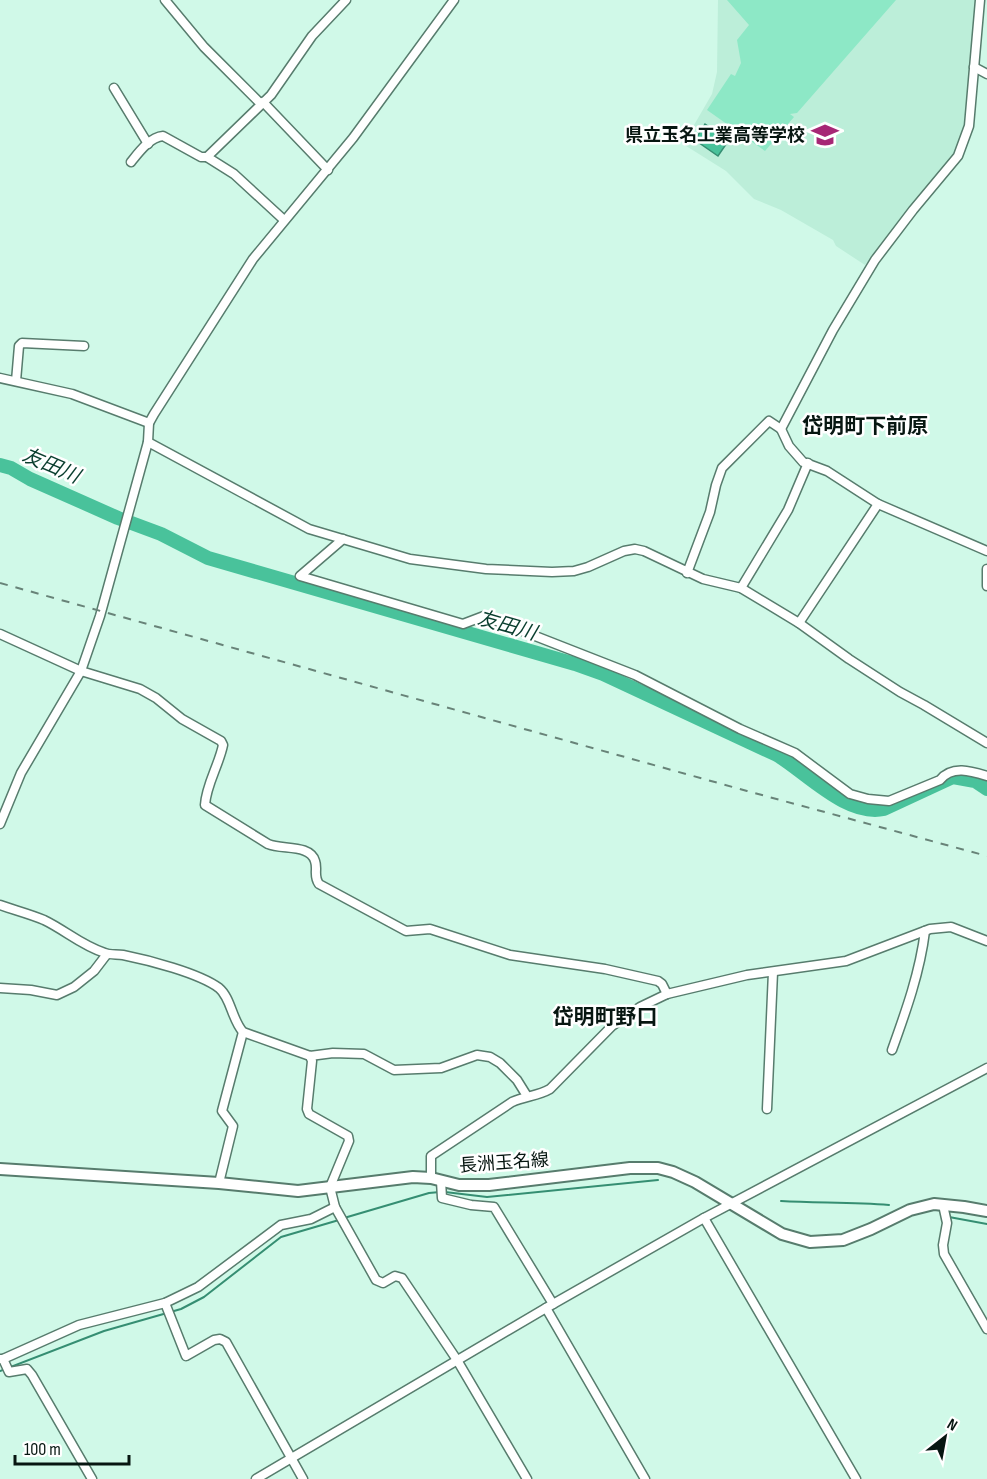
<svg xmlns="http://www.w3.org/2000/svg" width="987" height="1479" viewBox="0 0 987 1479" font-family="'Sofia Sans Condensed','Noto Sans JP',sans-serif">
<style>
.built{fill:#bceed9}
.green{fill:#8de8c6}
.water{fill:#49c29b;stroke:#358e72;stroke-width:1.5}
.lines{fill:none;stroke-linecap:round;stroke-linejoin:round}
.stream{stroke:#358e72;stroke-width:2}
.river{stroke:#49c29b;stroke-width:14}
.minor-casing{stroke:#577c6d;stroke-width:11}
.major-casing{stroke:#577c6d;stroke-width:14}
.minor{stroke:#fff;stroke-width:8}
.major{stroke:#fff;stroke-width:10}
.rail{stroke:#688378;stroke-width:2;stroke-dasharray:8 8;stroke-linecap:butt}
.labels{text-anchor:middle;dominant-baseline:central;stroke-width:5;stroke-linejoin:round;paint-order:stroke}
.poi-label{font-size:18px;font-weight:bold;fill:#071611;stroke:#fff;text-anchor:end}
.street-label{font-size:18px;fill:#071611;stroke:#fff}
.water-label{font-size:20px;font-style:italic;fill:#093e2e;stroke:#fff}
.quarter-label{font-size:21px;font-weight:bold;fill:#071611;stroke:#fff}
</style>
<rect width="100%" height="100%" fill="#d0f9e8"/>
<path class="built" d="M 718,0 L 979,0 L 965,126 L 960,144 L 954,154 L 865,265 L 836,246 L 833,240 L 781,210 L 754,199 L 726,171 L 683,144 L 712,94 L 717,72 Z"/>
<path class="green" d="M 727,0 L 896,0 L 797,113 L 790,114 L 794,117 L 765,151 L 707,110 L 731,74 L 735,76 L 741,63 L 737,40 L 749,25 Z"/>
<path class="water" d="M 705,124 L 729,140 L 718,156 L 695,140 Z"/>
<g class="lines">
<g class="stream">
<path d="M 445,1192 L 487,1197 L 658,1180"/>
<path d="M 781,1201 C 817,1203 853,1202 889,1205"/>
<path d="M 949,1217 L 987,1224"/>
<path d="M 344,1218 L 429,1193 L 440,1192"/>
<path d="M 0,1371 L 104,1331 L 181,1309 L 204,1297 L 281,1237 L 339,1220"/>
</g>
<path class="river" d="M 0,465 L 11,468 L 30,479 L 118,518 L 161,534 L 208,558 L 575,664 L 603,674 L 777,755 C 807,773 847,817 884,809 L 953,777 L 975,781 L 987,789"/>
<defs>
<g id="minor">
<path d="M 165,0 L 204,47 L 261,104"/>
<path d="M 974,67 L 987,74"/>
<path d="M 114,88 L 148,144"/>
<path d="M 263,102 L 328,170"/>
<path d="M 131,162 C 139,152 150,137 163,136 L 201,157 L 207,157"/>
<path d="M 284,220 L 234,174 L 207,157 L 271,95 L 312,36 L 346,0"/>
<path d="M 0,378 L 72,394 L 149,423"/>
<path d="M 16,381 L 19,346 L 22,343 L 84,346"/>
<path d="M 781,429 L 833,330 L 875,260 L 913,210 L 958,156 L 969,126 L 980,0"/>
<path d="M 148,442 L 309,529 L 410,559 L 486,569 L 552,572 L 574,571 L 588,567 L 624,551 L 635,549 L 644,551 L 703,579 L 741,588 L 799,623 L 849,659 L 900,692 L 924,705 L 987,743"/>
<path d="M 343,539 L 300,576 L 463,624 L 484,616 L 635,675 L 740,729 L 795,753 L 850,794 L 868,799 L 889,801 L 940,780 C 952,765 971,771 987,776"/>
<path d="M 987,569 L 987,586"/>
<path d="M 687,573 L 710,512 L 716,485 L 722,468 L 769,421 L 781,429 L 789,446 L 803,462 L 827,471 L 878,504 L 987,551"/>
<path d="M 741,588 L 788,510 L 808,463"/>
<path d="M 799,623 L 878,504"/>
<path d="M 0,634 L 81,671 L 140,689 L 156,698 L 182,719 L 221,741 L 223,745 C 219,765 206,785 205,805 L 268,844 C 282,850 310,844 315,861 C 318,869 313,876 319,884 L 406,931 L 430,929 L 510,955 L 605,969 L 658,981 L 662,984 L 667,994"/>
<path d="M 0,824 L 21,773 L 81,671 L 100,616 L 148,442 L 149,423 L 154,414 L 253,259 L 353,138 L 454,0"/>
<path d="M 0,905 C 14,910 30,914 44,920 C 65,930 82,946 105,953 C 110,955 117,954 123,955 C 148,960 199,973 219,988 C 231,998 232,1020 243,1032 L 310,1056 L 333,1053 L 364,1054 L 394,1070 L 441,1068 L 477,1055 L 490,1057 L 500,1063 L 517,1080 L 527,1096"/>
<path d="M 0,988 L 31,990 L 57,995 L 74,987 L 94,971 L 107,954"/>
<path d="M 892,1050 C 906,1011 920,972 925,931"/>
<path d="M 310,1056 L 312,1061 L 307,1109 L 309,1114 L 348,1136 L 349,1141 L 330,1187 L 335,1207 L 376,1280 L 383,1283 L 395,1276 L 402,1278 L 457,1360 L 527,1479"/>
<path d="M 767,1109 L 773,972"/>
<path d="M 431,1178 L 431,1156 L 512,1102 C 525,1096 538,1096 550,1089 L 612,1026 L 640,1007 L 667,994 L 747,975 L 846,961 L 930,929 L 951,927 L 987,941"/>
<path d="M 441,1181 L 442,1198 L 471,1205 L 494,1207 L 553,1304"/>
<path d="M 219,1183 L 233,1126 L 222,1111 L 243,1032"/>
<path d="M 943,1205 L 947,1223 L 943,1245 L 944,1254 L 987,1329"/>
<path d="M 704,1218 L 856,1479"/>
<path d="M 165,1303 L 186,1356 L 214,1340 L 220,1339 L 226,1342 L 303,1479"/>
<path d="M 546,1308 L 645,1479"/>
<path d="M 0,1359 L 3,1359 L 79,1325 L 165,1303 L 198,1287 L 281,1225 L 311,1219 L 335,1207"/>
<path d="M 3,1359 L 9,1372 L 27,1369 L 32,1375 L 92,1479"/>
<path d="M 256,1479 L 546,1308 L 704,1218 L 987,1068"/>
</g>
<path id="major" d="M 0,1169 L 219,1183 L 298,1191 L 413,1177 L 431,1178 L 459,1185 L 489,1185 L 630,1168 L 658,1168 L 673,1172 L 695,1182 L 782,1234 L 810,1242 L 843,1240 L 871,1229 L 910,1210 L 934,1204 L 964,1207 L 987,1211"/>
</defs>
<use href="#minor" class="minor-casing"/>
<use href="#major" class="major-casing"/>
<use href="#minor" class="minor"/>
<use href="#major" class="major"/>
<path class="rail" d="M 0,583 L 747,791 L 987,856"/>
</g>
<defs>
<symbol id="school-bare" viewBox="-9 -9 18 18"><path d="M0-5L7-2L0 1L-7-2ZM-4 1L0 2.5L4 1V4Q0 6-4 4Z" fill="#a62675" stroke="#fff" stroke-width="2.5" paint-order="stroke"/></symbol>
</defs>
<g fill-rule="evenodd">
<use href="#school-bare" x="806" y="116" width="38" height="38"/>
</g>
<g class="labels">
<g class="poi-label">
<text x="805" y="135">県立玉名工業高等学校</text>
</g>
<g class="street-label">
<text transform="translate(504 1163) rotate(-4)">長洲玉名線</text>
</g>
<g class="water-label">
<text transform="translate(51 466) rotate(23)">友田川</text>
<text transform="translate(507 626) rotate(16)">友田川</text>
</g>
<g class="quarter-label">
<text x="865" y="426">岱明町下前原</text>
<text x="605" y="1017">岱明町野口</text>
</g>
</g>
<g transform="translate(945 1437) rotate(31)" stroke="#ffffff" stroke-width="4.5" paint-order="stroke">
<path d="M0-4.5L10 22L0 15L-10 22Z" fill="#071611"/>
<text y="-9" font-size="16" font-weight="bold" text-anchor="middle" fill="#071611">N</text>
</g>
<path d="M15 1455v9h114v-9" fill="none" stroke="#071611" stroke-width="3"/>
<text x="24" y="1455" font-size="18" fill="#071611" stroke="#ffffff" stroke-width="4.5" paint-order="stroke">100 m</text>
</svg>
